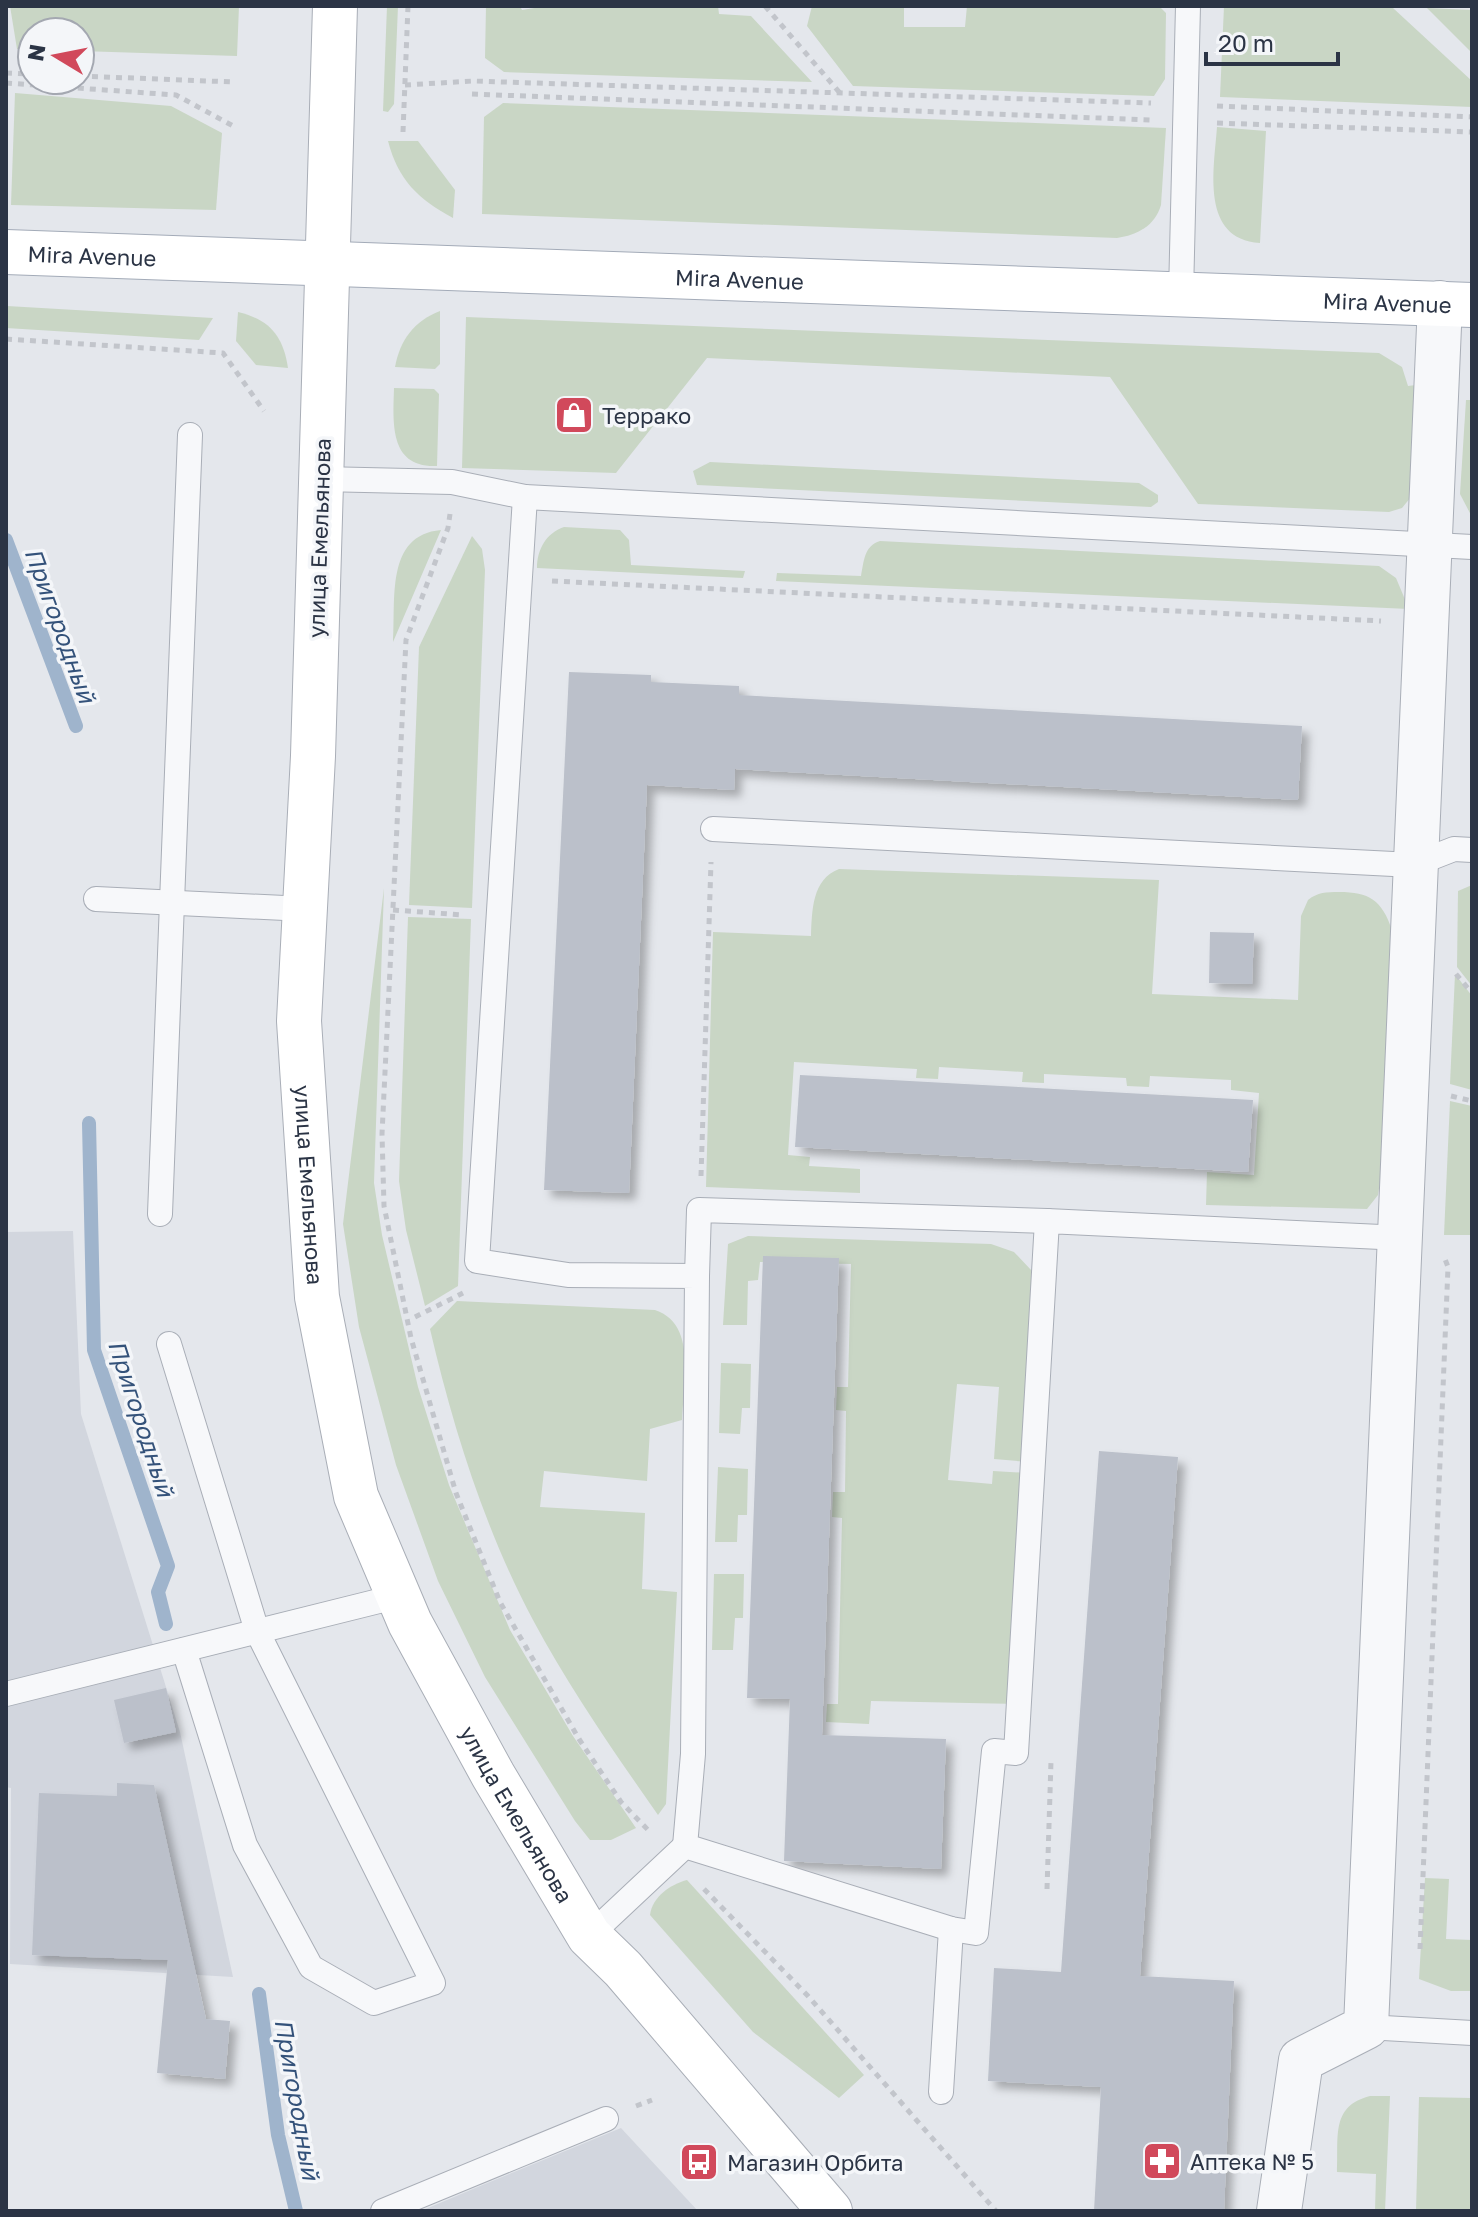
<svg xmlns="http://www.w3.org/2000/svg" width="1478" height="2217" viewBox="0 0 1478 2217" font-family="'Golos Text',sans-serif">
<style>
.built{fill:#d2d6de}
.green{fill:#c9d6c5}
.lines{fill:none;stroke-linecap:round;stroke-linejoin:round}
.stream{stroke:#9fb4cc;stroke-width:14}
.building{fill:#bbc0ca;filter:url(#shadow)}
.lane-casing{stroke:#a9aeb7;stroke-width:26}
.street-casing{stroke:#a9aeb7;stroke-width:46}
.secondary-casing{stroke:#a9aeb7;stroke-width:46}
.primary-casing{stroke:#a3abb8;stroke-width:46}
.path{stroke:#c2c5cb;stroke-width:5;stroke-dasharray:6 6;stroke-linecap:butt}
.lane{stroke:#f7f8fa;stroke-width:24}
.street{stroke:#f7f8fa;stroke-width:44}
.secondary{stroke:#fff;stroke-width:44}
.primary{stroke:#fff;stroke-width:44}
.labels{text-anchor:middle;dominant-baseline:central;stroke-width:7;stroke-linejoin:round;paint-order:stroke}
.street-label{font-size:22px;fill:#2b3445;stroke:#f4f6f9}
.poi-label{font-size:22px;fill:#2b3445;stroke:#f4f6f9;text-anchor:start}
.water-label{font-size:24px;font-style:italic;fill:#34527a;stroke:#f4f6f9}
</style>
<defs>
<filter id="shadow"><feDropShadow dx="7" dy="7" stdDeviation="4" flood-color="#0004"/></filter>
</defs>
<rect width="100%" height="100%" fill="#e4e7ec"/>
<g class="built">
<path d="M 73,1231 L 81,1414 L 180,1732 L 233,1977 L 10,1964 L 11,1788 L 6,1787 L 6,1232 Z"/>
<path d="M 621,2128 L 698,2211 L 421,2211 L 480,2186 Z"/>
</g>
<g class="green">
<path d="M 10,6 L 239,6 L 237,56 L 80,51 L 80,32 L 32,32 L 32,49 L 17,49 Z"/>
<path d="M 387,6 L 398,6 L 394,104 L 388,112 L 383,111 Z"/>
<path d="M 486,6 L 520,6 L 522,10 L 547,6 L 718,6 L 719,14 L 751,16 L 812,82 L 504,72 L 485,58 Z"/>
<path d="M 812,6 L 904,6 L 904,27 L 965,27 L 967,6 L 1159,6 L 1166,13 L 1165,79 L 1154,96 L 853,86 L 807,26 Z"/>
<path d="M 1224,6 L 1393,8 L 1472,81 L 1472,107 L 1220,97 Z"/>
<path d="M 1427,8 L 1472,10 L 1472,53 Z"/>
<path d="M 15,93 L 171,106 L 222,133 L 216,210 L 11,205 Z"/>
<path d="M 503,103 L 1166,128 L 1161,205 C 1155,226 1137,235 1117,238 L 482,214 L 484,117 Z"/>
<path d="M 1217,127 L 1266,131 L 1260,243 C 1200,239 1214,169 1217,127 Z"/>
<path d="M 388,141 L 418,141 L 455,190 L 453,218 C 419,200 398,180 388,141 Z"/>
<path d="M 7,306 L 213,318 L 199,340 L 6,328 Z"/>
<path d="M 440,311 L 440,364 L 435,369 L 395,367 C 400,340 414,321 440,311 Z"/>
<path d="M 238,312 C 270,320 283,336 288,368 L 256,365 L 236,341 Z"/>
<path d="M 466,317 L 1379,353 L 1402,367 L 1408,386 L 1416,385 L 1411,497 L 1402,508 L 1389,512 L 1198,504 L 1110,377 L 707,358 L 616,473 L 462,468 Z"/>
<path d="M 394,388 L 434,389 L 439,394 L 437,466 C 389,468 393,423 394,388 Z"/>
<path d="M 1466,400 L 1472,400 L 1472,517 L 1460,494 Z"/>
<path d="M 710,462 L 1139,483 L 1158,495 L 1158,502 L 1151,507 L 697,485 L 693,471 Z"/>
<path d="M 564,527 L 620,530 L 629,540 L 631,565 L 745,571 L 743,578 L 537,568 C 537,550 546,533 564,527 Z"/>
<path d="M 441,530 L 393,642 C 396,600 385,535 441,530 Z"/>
<path d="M 472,536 L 482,549 L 485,570 L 472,908 L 409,905 L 419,647 Z"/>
<path d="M 880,541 L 1379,566 L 1396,578 L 1409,609 L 776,581 L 777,573 L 861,576 C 864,561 864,546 880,541 Z"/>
<path d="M 839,869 L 1159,880 L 1152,994 L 1298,1000 L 1301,916 L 1308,900 C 1318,892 1326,892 1339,892 C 1369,892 1382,900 1392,930 L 1382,1169 L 1378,1195 L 1367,1209 L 1206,1205 L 1207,1172 L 1254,1175 L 1259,1093 L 1231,1090 L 1231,1080 L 1150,1076 L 1149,1087 L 1127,1086 L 1126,1078 L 1044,1074 L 1044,1083 L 1022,1082 L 1023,1072 L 939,1067 L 938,1079 L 916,1078 L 917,1069 L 794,1062 L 788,1155 L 810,1157 L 809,1166 L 860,1169 L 860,1193 L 706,1187 L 713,932 L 811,936 C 812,911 812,879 839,869 Z"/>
<path d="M 1472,885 L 1472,986 L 1457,967 L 1458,891 Z"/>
<path d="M 384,888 L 374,1183 L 382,1235 L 418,1387 L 449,1485 L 510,1630 L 573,1736 L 636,1828 L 611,1840 L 590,1840 L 575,1821 L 485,1677 L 438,1581 L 396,1465 L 359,1327 L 343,1224 Z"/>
<path d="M 408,917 L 471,919 L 458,1286 L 425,1306 L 406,1230 L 399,1181 Z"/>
<path d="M 1455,974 L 1472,996 L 1472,1090 L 1450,1084 Z"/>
<path d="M 1450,1101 L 1472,1106 L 1472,1235 L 1444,1235 Z"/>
<path d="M 748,1236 L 991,1244 L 1014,1252 L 1032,1271 L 1028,1462 L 994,1459 L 999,1387 L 957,1384 L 948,1480 L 992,1484 L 993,1471 L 1028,1473 L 1020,1704 L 871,1701 L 869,1724 L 826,1722 L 827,1704 L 838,1704 L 842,1518 L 832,1517 L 833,1492 L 845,1492 L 846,1411 L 836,1410 L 837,1387 L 848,1387 L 851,1264 L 760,1262 L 758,1280 L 748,1281 L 747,1325 L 723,1325 L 728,1244 Z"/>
<path d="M 457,1301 L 655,1310 C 698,1324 683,1386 682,1420 L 650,1429 L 647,1481 L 544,1471 L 540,1507 L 645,1513 L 642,1589 L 677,1592 L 666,1804 L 658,1815 C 614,1752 570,1689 533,1620 C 485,1530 453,1428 430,1329 Z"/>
<path d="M 721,1363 L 751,1364 L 750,1408 L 742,1408 L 740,1434 L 719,1433 Z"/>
<path d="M 718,1467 L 748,1469 L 747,1515 L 738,1515 L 737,1542 L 715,1542 Z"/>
<path d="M 714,1574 L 744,1574 L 743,1618 L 735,1618 L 733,1650 L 712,1650 Z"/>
<path d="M 1425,1878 L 1449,1879 L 1446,1939 L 1472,1940 L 1472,1991 L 1451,1991 L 1419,1979 Z"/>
<path d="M 687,1880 L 864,2075 L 839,2098 L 753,2032 L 650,1915 C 652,1897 671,1884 687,1880 Z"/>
<path d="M 1370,2096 L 1390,2096 L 1385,2211 L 1375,2211 L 1376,2174 L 1337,2172 C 1339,2138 1330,2106 1370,2096 Z"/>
<path d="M 1419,2097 L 1472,2098 L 1472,2211 L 1416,2211 Z"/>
</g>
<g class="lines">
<g class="stream">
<path d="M 6,540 L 76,726"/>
<path d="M 89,1123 L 94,1350 L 168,1566 L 158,1592 L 166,1624"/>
<path d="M 259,1994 L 278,2135 L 296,2211"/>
</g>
</g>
<g class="building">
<path d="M 569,672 L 651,675 L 651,682 L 739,686 L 739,695 L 1302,726 L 1298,800 L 735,769 L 734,790 L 647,785 L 629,1193 L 544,1190 Z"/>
<path d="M 1210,932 L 1254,933 L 1252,984 L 1209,983 Z"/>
<path d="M 800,1075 L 1253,1100 L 1248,1172 L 795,1147 Z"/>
<path d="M 763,1256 L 839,1258 L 822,1735 L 946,1739 L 941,1869 L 784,1861 L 790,1699 L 747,1698 Z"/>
<path d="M 1099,1451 L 1178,1457 L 1140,1976 L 1234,1981 L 1224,2211 L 1094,2211 L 1101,2087 L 988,2081 L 994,1968 L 1061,1972 Z"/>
<path d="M 166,1688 L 176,1732 L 124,1743 L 114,1700 Z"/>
<path d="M 117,1783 L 154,1785 L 206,2019 L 230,2021 L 225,2079 L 157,2073 L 168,1960 L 32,1955 L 39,1793 L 117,1796 Z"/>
</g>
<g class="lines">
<defs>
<g id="lane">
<path d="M 1181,294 L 1188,6"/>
<path d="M 321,479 L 452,482 L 525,497 L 1472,547"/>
<path d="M 525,497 L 477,1261 L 568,1275 L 697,1276 L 693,1754 L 685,1846 L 951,1929 L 976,1933 L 994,1751 L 1016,1753 L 1047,1221 L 1402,1238"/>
<path d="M 713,829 L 1413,865 L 1454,849 L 1472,850"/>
<path d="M 96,899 L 305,909"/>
<path d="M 160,1214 L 190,435"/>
<path d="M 697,1276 L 699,1210 L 1047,1221"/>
<path d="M 169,1344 L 257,1631 L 433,1983 L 374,2003 L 311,1967 L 245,1845 L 184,1650"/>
<path d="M 6,1694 L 399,1596"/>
<path d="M 589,1936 L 685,1846"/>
<path d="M 1366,2027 L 1472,2033"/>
<path d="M 941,2092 L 951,1929"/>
<path d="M 383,2211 L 606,2119"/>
</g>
<path id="street" d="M 1279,2211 L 1301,2060 L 1366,2027 L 1440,303"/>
<g id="secondary">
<path id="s1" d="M 335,6 L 313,756 L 299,1021 L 317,1297 L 356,1496 L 410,1623 L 493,1775 L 589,1936 L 623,1969 L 830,2211"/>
</g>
<g id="primary">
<path id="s2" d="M 6,252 L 1472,305"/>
</g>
</defs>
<use href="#lane" class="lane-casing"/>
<use href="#street" class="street-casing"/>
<use href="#secondary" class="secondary-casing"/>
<use href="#primary" class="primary-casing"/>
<g class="path">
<path d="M 765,6 L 840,93"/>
<path d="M 6,73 L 32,74"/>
<path d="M 80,76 L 234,82"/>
<path d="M 6,83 L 176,95 L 235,127"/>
<path d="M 405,85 L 473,81 L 1151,103"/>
<path d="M 472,94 L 1151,120"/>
<path d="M 1217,106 L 1472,117"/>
<path d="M 1217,123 L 1472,132"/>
<path d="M 403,132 L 408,6"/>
<path d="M 6,339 L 223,353 L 264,411"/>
<path d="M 450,514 L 448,528 L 406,640 L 382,1134 L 384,1206 L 411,1338 L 456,1493 L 500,1602 L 579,1739 L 621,1802 L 650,1832"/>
<path d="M 552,581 L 1381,621"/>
<path d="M 393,910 L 464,915"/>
<path d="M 1456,974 L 1472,993"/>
<path d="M 1451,1096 L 1472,1101"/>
<path d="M 701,1176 L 711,862"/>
<path d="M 415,1317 L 463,1293"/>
<path d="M 704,1889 L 808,1996 L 996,2211"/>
<path d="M 1047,1889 L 1051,1761"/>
<path d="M 1420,1949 L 1448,1267 L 1445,1259"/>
<path d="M 636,2106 L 652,2100"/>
</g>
<use href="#lane" class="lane"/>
<use href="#street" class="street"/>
<use href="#secondary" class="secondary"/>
<use href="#primary" class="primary"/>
</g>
<defs>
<symbol id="shop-square" viewBox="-11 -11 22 22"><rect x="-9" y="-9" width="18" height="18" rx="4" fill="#d1495b" stroke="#f4f6f9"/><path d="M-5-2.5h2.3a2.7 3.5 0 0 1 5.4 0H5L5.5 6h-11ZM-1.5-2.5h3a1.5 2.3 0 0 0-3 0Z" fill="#fff"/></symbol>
<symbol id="pharmacy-square" viewBox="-11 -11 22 22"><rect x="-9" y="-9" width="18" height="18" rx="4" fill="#d1495b" stroke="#f4f6f9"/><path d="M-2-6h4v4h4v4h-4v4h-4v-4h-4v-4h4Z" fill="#fff"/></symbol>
<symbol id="bus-square" viewBox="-11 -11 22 22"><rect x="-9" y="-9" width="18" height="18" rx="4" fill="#d1495b" stroke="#f4f6f9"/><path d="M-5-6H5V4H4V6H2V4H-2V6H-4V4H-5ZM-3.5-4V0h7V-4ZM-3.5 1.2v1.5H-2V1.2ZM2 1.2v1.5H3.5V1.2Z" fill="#fff"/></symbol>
</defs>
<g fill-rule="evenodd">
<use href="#shop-square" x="552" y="393" width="44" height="44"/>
<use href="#pharmacy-square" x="1140" y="2139" width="44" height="44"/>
<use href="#bus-square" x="677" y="2140" width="44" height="44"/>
</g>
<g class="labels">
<g class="street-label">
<text stroke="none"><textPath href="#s2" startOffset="86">Mira Avenue</textPath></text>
<text stroke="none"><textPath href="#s2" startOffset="734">Mira Avenue</textPath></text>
<text stroke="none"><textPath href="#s2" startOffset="1382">Mira Avenue</textPath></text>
<text transform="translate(319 538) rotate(-88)">улица Емельянова</text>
<text stroke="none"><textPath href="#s1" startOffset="1180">улица Емельянова</textPath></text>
<text stroke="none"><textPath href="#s1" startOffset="1852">улица Емельянова</textPath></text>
</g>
<g class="poi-label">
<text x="602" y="415">Террако</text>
<text x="1190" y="2161">Аптека № 5</text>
<text x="727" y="2162">Магазин Орбита</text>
</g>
<g class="water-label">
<text transform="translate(61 625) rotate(70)">Пригородный</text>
<text transform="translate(142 1418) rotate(72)">Пригородный</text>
<text transform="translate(298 2099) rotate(80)">Пригородный</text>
</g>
</g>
<rect width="1478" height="2217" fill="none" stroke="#2b3445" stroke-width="16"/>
<g transform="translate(56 56) rotate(280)"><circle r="38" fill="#f4f6f9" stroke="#a4a8b1" stroke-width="2"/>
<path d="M0-6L14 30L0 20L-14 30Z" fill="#d1495b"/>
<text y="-12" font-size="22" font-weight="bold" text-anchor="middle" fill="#2b3445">N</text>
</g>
<path d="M1206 52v12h132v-12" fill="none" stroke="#2b3445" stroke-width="4"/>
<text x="1218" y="52" font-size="24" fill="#2b3445" stroke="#f4f6f9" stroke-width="6" paint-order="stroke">20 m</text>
</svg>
